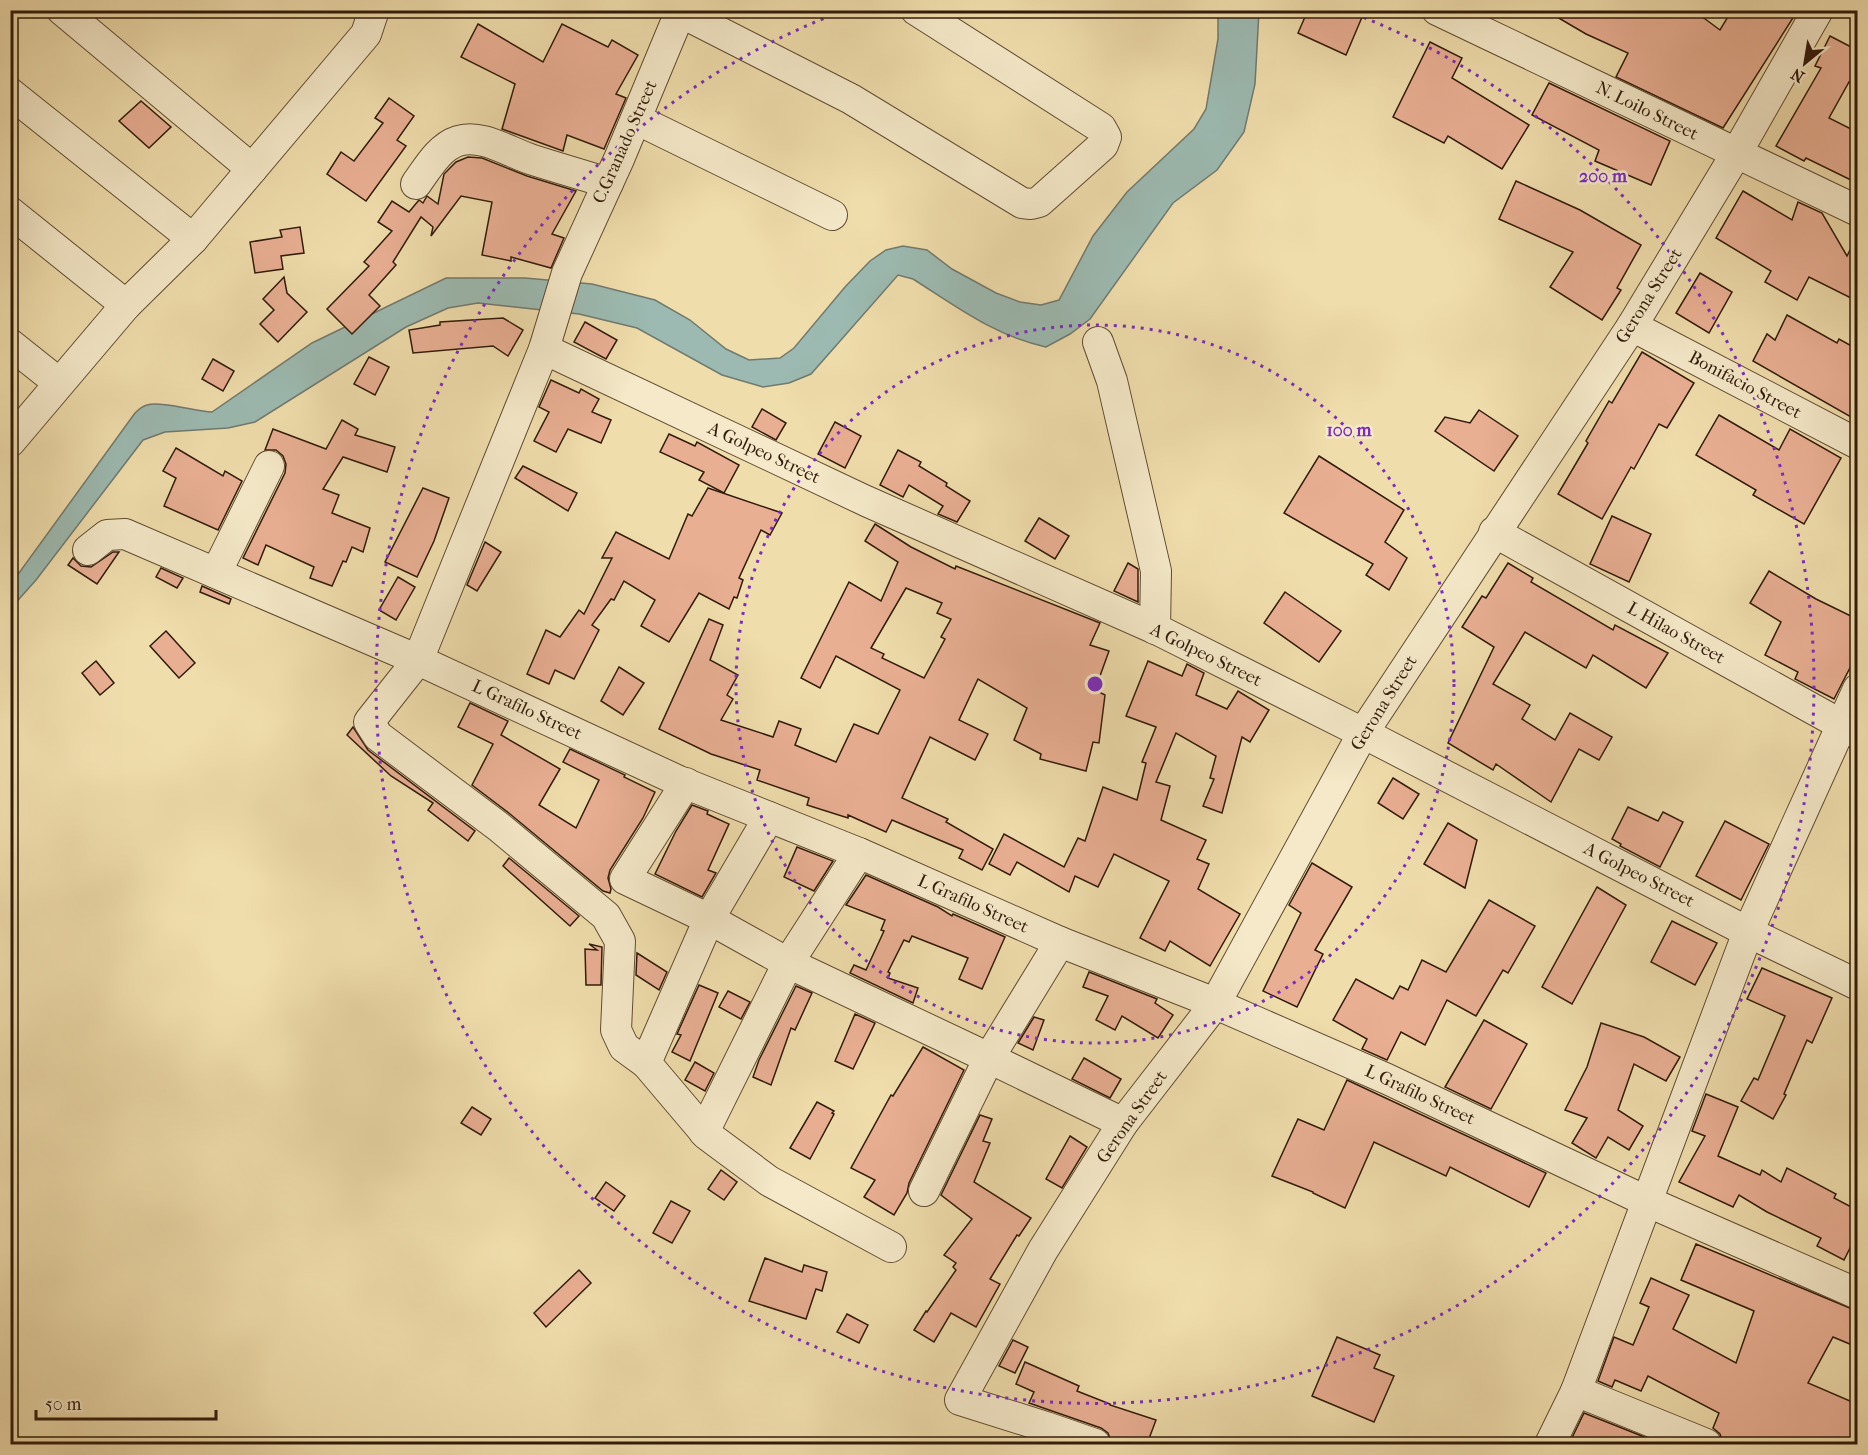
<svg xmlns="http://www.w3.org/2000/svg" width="1868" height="1455" viewBox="0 0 1868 1455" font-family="'IM FELL French Canon',serif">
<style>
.water{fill:#9cbab1;stroke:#717a6e;stroke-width:1.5}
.building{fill:#e9af93;stroke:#311b0a;stroke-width:1.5;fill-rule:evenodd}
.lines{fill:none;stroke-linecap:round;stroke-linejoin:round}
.minor-casing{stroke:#614c32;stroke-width:32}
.minor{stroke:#f5e9c9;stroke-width:30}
.ring{fill:none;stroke:#7b2cbf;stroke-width:3;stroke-dasharray:3 6}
.labels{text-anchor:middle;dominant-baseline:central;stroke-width:5;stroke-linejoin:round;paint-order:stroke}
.street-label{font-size:18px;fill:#311b0a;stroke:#f5e9c9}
.centre{fill:#7b2cbf;stroke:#f5e9c9;stroke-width:3}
.ring-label{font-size:18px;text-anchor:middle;font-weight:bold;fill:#7b2cbf;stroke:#f5e9c9;stroke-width:5;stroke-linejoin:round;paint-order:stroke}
</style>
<rect width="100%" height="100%" fill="#f0ddac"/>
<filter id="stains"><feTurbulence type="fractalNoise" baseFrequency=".00333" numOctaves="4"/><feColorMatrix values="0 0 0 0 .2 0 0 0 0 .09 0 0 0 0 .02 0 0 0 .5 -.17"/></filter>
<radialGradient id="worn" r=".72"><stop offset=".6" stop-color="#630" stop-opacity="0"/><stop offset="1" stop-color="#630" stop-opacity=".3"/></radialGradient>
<path class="water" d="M 1218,11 L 1259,11 L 1255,84 L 1244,132 L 1217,170 L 1173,203 L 1090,319 L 1070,334 L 1046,347 C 995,336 957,307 913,279 L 898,275 L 811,374 L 789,383 L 763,387 L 722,375 L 637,328 L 579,314 L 478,303 L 448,308 L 406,327 L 255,422 L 228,428 L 165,432 L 143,440 L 36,580 L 11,608 L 11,584 L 135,413 C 138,410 143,406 147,405 C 161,401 195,411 212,412 L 312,343 L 446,278 L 525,278 L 592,284 L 655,300 L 690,320 L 726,349 L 749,360 L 780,358 L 794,348 L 845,287 L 870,261 L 886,250 L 903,246 L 927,250 L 952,269 L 996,293 L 1020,302 L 1041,305 L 1059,300 L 1093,236 L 1127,192 L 1194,129 L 1206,109 L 1218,39 Z"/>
<g class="building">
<path d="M 1308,10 L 1365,10 L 1346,55 L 1298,33 Z"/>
<path d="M 1545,10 L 1693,10 L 1720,30 L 1732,10 L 1798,10 L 1723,128 L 1616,77 L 1628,53 L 1586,34 Z"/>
<path d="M 478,24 L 543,62 L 562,24 L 608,47 L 612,40 L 638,55 L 616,94 L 626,98 L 604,149 L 567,135 L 563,151 L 502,129 L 515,84 L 461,57 Z"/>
<path d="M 1830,36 L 1857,50 L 1857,86 L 1849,82 L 1829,118 L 1857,132 L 1857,183 L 1806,158 L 1804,161 L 1776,146 L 1821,68 L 1815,66 Z"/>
<path d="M 1430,42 L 1462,58 L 1452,78 L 1529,125 L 1502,169 L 1448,136 L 1444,143 L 1393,117 Z"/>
<path d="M 1549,83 L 1670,141 L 1651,185 L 1595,161 L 1599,150 L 1532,115 Z"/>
<path d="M 389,98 L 414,116 L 397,140 L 406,146 L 366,201 L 327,174 L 341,152 L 354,161 L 383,123 L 375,118 Z"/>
<path d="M 141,101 L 171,127 L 149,148 L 119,121 Z"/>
<path d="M 468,157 L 482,158 L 527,176 L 576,191 L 552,234 L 564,238 L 551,268 L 511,257 L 511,261 L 482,255 L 492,202 L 461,196 L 431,236 L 433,227 L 421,217 L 393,262 L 396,265 L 369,295 L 380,306 L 352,334 L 327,309 L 369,266 L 364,262 L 392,231 L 378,222 L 392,201 L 409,212 L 419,200 L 423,203 L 427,196 L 438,204 L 444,174 L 456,162 Z"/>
<path d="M 1516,181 L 1580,210 L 1641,245 L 1617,288 L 1621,290 L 1602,320 L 1550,287 L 1573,252 L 1499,219 Z"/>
<path d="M 1743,191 L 1792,220 L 1798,202 L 1822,213 L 1847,256 L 1857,236 L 1857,301 L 1809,277 L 1797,300 L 1765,282 L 1771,271 L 1716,238 Z"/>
<path d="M 300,227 L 304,253 L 281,256 L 283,269 L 255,273 L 250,242 L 282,237 L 280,230 Z"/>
<path d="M 1700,273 L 1732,292 L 1709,333 L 1676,313 Z"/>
<path d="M 284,277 L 287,293 L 307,312 L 278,342 L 260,324 L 274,310 L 263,299 Z"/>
<path d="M 1787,315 L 1837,343 L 1839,339 L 1857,349 L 1857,404 L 1851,417 L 1753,361 L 1767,334 L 1775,340 Z"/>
<path d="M 503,318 L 523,330 L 508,356 L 493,346 L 413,353 L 409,330 L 440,325 L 440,322 Z"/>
<path d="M 585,322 L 617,340 L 606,359 L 574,342 Z"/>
<path d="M 1642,352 L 1694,383 L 1667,428 L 1659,424 L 1634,469 L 1631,467 L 1602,519 L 1558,494 L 1588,443 L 1586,441 L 1609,401 L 1612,403 Z"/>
<path d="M 369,357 L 389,367 L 375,395 L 354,384 Z"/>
<path d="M 213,359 L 234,371 L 223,391 L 202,379 Z"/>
<path d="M 551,380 L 579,393 L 581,389 L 599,399 L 592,412 L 611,420 L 601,443 L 568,429 L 556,452 L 534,441 L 549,412 L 539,407 Z"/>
<path d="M 762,409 L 786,423 L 776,440 L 752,427 Z"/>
<path d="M 1479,410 L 1518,436 L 1494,471 L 1435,431 L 1445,417 L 1470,423 Z"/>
<path d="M 1719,415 L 1779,450 L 1790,429 L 1841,458 L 1804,524 L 1753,495 L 1756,490 L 1696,455 Z"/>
<path d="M 342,420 L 358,429 L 355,435 L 395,447 L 387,472 L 343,457 L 323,489 L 339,495 L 332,513 L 370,528 L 363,552 L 352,547 L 346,562 L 343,561 L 332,586 L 310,578 L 314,567 L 266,545 L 258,565 L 243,558 L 285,473 L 286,464 L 283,456 L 276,450 L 265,450 L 273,429 L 326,449 Z"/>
<path d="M 835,422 L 861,436 L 845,468 L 818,454 Z"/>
<path d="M 669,434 L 695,446 L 697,442 L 739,465 L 724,493 L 699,480 L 704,472 L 660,452 Z"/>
<path d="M 176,448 L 223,476 L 225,471 L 242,481 L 218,530 L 164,506 L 176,478 L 163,471 Z"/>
<path d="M 898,450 L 921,462 L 919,466 L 947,483 L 946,486 L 970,501 L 957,522 L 938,514 L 943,506 L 909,485 L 903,497 L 880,485 Z"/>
<path d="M 1319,456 L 1404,510 L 1385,542 L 1407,558 L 1389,590 L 1366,575 L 1373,564 L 1284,513 Z"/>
<path d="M 523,466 L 577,493 L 568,511 L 515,478 Z"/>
<path d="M 423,488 L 449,498 L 434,541 L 417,577 L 385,562 Z"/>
<path d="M 708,488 L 782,513 L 770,535 L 761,530 L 739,578 L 743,580 L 737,598 L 734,597 L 729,609 L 699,593 L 669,642 L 641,626 L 655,600 L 624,581 L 614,600 L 611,599 L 592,625 L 599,630 L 574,679 L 555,670 L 549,684 L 527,674 L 546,630 L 560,637 L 579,610 L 584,614 L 612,558 L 602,558 L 616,532 L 669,559 L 688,514 L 692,516 Z"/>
<path d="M 1612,516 L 1651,534 L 1629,582 L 1590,564 Z"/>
<path d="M 1039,518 L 1069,536 L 1055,559 L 1025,541 Z"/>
<path d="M 875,524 L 911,547 L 955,569 L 956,566 L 1100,623 L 1090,645 L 1109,651 L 1095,690 L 1105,695 L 1099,743 L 1093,742 L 1086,771 L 1040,759 L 1041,754 L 1014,740 L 1027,708 L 978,679 L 959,720 L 988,734 L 975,760 L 930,737 L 902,798 L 948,819 L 946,822 L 993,849 L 982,870 L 959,858 L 963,850 L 892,820 L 886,832 L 848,815 L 848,818 L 807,805 L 809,798 L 757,780 L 760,770 L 711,754 L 659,729 L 709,619 L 723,625 L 710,660 L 738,675 L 727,695 L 733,699 L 721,720 L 773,737 L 779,721 L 801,729 L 795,745 L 836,762 L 854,724 L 878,734 L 900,690 L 836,656 L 820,688 L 801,678 L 849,582 L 881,601 L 898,562 L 865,541 ZM 906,588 L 942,603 L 937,613 L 951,619 L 941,637 L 945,639 L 924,678 L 882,658 L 884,654 L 871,648 Z"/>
<path d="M 485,542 L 501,552 L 477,591 L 467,585 Z"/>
<path d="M 113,552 L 119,552 L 97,584 L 68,565 L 73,558 L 81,566 L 91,567 Z"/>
<path d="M 1128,563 L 1138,569 L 1138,602 L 1114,591 Z"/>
<path d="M 1508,563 L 1533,578 L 1531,582 L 1613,630 L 1615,625 L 1668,653 L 1646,688 L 1593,655 L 1586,668 L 1525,632 L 1493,684 L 1530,705 L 1522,719 L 1555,740 L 1570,713 L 1612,737 L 1599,760 L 1579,749 L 1551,802 L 1496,764 L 1493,770 L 1448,743 L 1494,647 L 1462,627 L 1482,596 L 1486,598 Z"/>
<path d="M 161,568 L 183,578 L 177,588 L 156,577 Z"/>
<path d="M 1769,571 L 1816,599 L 1857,619 L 1857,654 L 1834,699 L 1795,679 L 1798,672 L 1765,655 L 1781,622 L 1750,603 Z"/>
<path d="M 398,577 L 415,587 L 396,620 L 379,610 Z"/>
<path d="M 202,586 L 231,599 L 229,604 L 200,592 Z"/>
<path d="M 1285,592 L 1341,631 L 1319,662 L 1264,623 Z"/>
<path d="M 166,631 L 195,663 L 179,678 L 150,646 Z"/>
<path d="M 96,661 L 114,683 L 100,695 L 82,673 Z"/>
<path d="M 1148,661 L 1182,676 L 1187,664 L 1204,673 L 1196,695 L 1227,709 L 1238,691 L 1269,710 L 1250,742 L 1242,737 L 1222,813 L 1203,806 L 1214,779 L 1210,778 L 1216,756 L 1176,733 L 1156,782 L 1170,786 L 1161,820 L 1206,840 L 1197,859 L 1209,864 L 1198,889 L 1240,914 L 1210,966 L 1170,941 L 1165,951 L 1140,938 L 1169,881 L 1114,854 L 1098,887 L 1075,876 L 1069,892 L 1017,862 L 1010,875 L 989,864 L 1004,834 L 1064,867 L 1078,838 L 1085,841 L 1103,787 L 1137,800 L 1146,763 L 1142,762 L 1156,727 L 1126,716 Z"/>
<path d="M 619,667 L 644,683 L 623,715 L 601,701 Z"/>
<path d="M 470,703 L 508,721 L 501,735 L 560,769 L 539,805 L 576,828 L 599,780 L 563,762 L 570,749 L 625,775 L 624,777 L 655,792 L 643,818 L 610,870 L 608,878 L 611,889 L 610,893 L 603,891 L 510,814 L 472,785 L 493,744 L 458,727 Z"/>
<path d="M 353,727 L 368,750 L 475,831 L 468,841 L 428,810 L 433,803 L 391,776 L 347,735 Z"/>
<path d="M 1393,778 L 1419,794 L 1403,819 L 1378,803 Z"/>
<path d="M 692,805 L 708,811 L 707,814 L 729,824 L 708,870 L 716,873 L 702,897 L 655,874 L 676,831 Z"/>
<path d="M 1628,807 L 1658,821 L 1663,812 L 1683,822 L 1660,867 L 1620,846 L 1621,844 L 1612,839 Z"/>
<path d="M 1725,821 L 1769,844 L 1741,900 L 1696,876 Z"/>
<path d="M 1448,823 L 1477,840 L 1465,888 L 1424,864 Z"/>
<path d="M 797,847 L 833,861 L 814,891 L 784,877 Z"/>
<path d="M 509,858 L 579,916 L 570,926 L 503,866 Z"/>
<path d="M 1312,863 L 1352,887 L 1315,950 L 1323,954 L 1297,1007 L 1263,991 L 1301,913 L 1289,905 Z"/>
<path d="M 866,875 L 938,907 L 952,916 L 953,914 L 1005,937 L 982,989 L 959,979 L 968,958 L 912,936 L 909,942 L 904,940 L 888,972 L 890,973 L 888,978 L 918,988 L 913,1003 L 850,973 L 854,965 L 866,970 L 884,931 L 881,930 L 885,920 L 846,905 Z"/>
<path d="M 1597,887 L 1626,905 L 1572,1004 L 1542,987 Z"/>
<path d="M 1489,900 L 1535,926 L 1508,973 L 1503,970 L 1476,1016 L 1447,1000 L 1425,1045 L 1401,1032 L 1387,1060 L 1362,1049 L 1367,1039 L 1333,1020 L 1356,979 L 1393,999 L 1400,986 L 1408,990 L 1422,960 L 1446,972 Z"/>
<path d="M 1672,921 L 1717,943 L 1695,985 L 1651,962 Z"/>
<path d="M 589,944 L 602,947 L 601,985 L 586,985 L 585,949 L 597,950 Z"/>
<path d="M 637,953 L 667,972 L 659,990 L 636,975 Z"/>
<path d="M 1762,968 L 1832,998 L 1812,1043 L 1807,1040 L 1784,1094 L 1786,1095 L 1773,1119 L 1741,1101 L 1754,1078 L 1758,1080 L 1785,1016 L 1747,999 Z"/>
<path d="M 1089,972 L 1157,999 L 1155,1003 L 1173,1015 L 1158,1038 L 1122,1016 L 1115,1030 L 1096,1020 L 1108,996 L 1083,987 Z"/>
<path d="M 699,985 L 718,993 L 690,1061 L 672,1052 L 681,1035 L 677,1034 Z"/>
<path d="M 796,986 L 812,993 L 795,1030 L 791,1028 L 771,1085 L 753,1077 L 759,1060 Z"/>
<path d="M 728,991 L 750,1002 L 741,1019 L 719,1007 Z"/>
<path d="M 855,1014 L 875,1023 L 853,1069 L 835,1061 Z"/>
<path d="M 1034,1017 L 1044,1020 L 1033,1050 L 1018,1043 Z"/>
<path d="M 1484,1020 L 1527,1044 L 1491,1109 L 1445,1087 Z"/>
<path d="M 1601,1023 L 1644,1037 L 1680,1057 L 1666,1081 L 1634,1064 L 1618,1110 L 1643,1126 L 1629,1150 L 1608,1137 L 1596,1158 L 1572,1143 L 1587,1118 L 1565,1110 L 1587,1067 Z"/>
<path d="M 923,1047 L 964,1070 L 909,1183 L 907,1193 L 894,1215 L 864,1197 L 875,1180 L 851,1168 L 891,1095 L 893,1096 Z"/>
<path d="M 1084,1058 L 1121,1079 L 1110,1098 L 1072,1079 Z"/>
<path d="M 695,1062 L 714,1073 L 705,1091 L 685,1080 Z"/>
<path d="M 1347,1080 L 1546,1173 L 1529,1207 L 1450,1167 L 1446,1176 L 1374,1142 L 1345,1208 L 1313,1193 L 1313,1192 L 1272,1176 L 1298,1119 L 1324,1130 Z"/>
<path d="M 1706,1094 L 1738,1107 L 1718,1156 L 1760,1175 L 1762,1170 L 1781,1182 L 1787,1168 L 1836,1194 L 1834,1198 L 1857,1210 L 1857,1234 L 1844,1260 L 1817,1246 L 1821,1238 L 1767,1212 L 1739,1195 L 1733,1207 L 1679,1182 L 1705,1136 L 1692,1131 Z"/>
<path d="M 817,1102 L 834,1111 L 832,1113 L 834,1114 L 810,1159 L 790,1148 Z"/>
<path d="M 472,1107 L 491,1119 L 481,1135 L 461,1123 Z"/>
<path d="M 980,1115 L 992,1119 L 983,1141 L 990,1143 L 974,1182 L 1031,1218 L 1019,1236 L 1017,1235 L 990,1279 L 1000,1284 L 976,1327 L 951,1313 L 934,1342 L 914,1330 L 926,1311 L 927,1312 L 956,1270 L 953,1267 L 956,1263 L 944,1255 L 972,1219 L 941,1195 Z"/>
<path d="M 1070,1136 L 1087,1147 L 1062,1188 L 1046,1179 Z"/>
<path d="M 721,1170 L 737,1182 L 724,1200 L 708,1189 Z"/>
<path d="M 606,1182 L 625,1196 L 614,1211 L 595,1198 Z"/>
<path d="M 671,1201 L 690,1211 L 672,1243 L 653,1233 Z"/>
<path d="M 1696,1244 L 1857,1311 L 1857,1347 L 1833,1337 L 1808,1383 L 1857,1404 L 1857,1444 L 1723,1444 L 1720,1434 L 1713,1428 L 1719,1413 L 1648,1376 L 1641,1391 L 1615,1380 L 1612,1387 L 1598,1381 L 1614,1337 L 1633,1345 L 1649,1307 L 1640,1303 L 1651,1278 L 1689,1295 L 1673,1329 L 1736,1363 L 1754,1311 L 1681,1280 Z"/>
<path d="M 765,1258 L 802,1272 L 804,1265 L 827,1272 L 822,1291 L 816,1289 L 806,1319 L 749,1301 Z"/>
<path d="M 579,1270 L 591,1283 L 546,1327 L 534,1313 Z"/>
<path d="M 847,1314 L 868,1325 L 859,1343 L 837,1332 Z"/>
<path d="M 1337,1337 L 1380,1355 L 1374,1368 L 1394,1376 L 1374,1422 L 1312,1396 Z"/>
<path d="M 1013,1340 L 1028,1347 L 1015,1373 L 999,1366 Z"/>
<path d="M 1025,1362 L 1079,1386 L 1077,1391 L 1110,1404 L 1110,1405 L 1156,1420 L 1147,1444 L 1112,1444 L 1108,1433 L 1101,1428 L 1029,1403 L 1034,1392 L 1016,1384 Z"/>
<path d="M 1584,1413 L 1662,1444 L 1569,1444 Z"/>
</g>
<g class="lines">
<defs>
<g id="minor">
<path d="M 62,10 L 252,169"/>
<path d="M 1437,10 L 1858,211"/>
<path d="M 680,12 L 851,99 L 1022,203 L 1031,204 L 1039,202 L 1103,145 L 1106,137 L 1101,128 L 916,10"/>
<path d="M 10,93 L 193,239"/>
<path d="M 636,119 L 832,215"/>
<path d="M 416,184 C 427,169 439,147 458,141 C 482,133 510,153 533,160 C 558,168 583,175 608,183"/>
<path d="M 10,212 L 126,305"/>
<path d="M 1632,326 L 1858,444"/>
<path d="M 1098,342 L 1112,381 L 1156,571 L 1155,629"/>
<path d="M 10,344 L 59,383"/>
<path d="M 544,349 L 866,501 L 1158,630 L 1363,733 L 1748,932 L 1858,985"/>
<path d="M 10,442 L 126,305 L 193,239 L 366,34 L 374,10"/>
<path d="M 1494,532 L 1858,734"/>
<path d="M 88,550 L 107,535 L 125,534 L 418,660 L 679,781 L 859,853 L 1060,942 L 1202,998 L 1387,1079 L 1646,1201 L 1858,1294"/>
<path d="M 216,573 L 269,466"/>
<path d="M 686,783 L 625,879 L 709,919 L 788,963 L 989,1058 L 1123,1123"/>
<path d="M 769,817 L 709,919 L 646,1063 L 707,1135 L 769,1181 L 891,1247"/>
<path d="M 646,1063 L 624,1047 L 616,1030 L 620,941 L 606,916 L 499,827 L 378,736 L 369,722 L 418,660 L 544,349 L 567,273 L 619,159 L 681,10"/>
<path d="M 704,1132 L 788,963 L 859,853"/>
<path d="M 924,1191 L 989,1058 L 1060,942"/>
<path d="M 1576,1391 L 1706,1444"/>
<path d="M 1095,1444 L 1046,1427 L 960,1400 L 1043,1250 L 1123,1123 L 1215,1004 L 1363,733 L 1632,326 L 1736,154 L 1818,10"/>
<path d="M 1550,1444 L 1576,1391 L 1748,932 L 1858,689"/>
</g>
</defs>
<use href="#minor" class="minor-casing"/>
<use href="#minor" class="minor"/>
</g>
<g class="ring">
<circle cx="1095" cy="684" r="359"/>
<path d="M1347 11A719 719 0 1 1 843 11"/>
</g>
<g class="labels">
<g class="street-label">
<text transform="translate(1647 111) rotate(26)">N. Loilo Street</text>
<text transform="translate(625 142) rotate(-66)">C.Granado Street</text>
<text transform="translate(1649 296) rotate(-58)">Gerona Street</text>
<text transform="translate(1745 385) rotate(28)">Bonifacio Street</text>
<text transform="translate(764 453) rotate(25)">A Golpeo Street</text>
<text transform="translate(1676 633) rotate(29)">L Hilao Street</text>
<text transform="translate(1206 655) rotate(26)">A Golpeo Street</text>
<text transform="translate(1384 703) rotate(-58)">Gerona Street</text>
<text transform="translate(527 710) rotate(25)">L Grafilo Street</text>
<text transform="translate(1639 875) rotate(27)">A Golpeo Street</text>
<text transform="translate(973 904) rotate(24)">L Grafilo Street</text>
<text transform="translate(1420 1095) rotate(25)">L Grafilo Street</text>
<text transform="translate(1132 1117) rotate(-55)">Gerona Street</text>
</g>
</g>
<circle cx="1095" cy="684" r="9" class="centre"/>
<g class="ring-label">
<text x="1603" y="182">200 m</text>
<text x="1349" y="436">100 m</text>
</g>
<rect width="1868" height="1455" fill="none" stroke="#f0ddac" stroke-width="36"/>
<rect x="12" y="12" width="1844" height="1431" fill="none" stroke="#311b0a" stroke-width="3"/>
<rect x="18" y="18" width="1832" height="1419" fill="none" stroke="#311b0a" stroke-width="1.5"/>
<g transform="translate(1805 63) rotate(210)" stroke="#f5e9c9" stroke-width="4.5" paint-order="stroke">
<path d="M0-4.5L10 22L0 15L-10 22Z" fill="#311b0a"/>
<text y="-9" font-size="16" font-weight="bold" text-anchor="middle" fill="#311b0a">N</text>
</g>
<path d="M36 1410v9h180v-9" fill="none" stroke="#311b0a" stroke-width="3"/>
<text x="45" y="1410" font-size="18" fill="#311b0a" stroke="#f5e9c9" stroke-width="4.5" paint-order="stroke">50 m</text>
<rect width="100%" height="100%" filter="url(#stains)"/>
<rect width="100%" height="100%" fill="url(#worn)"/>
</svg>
